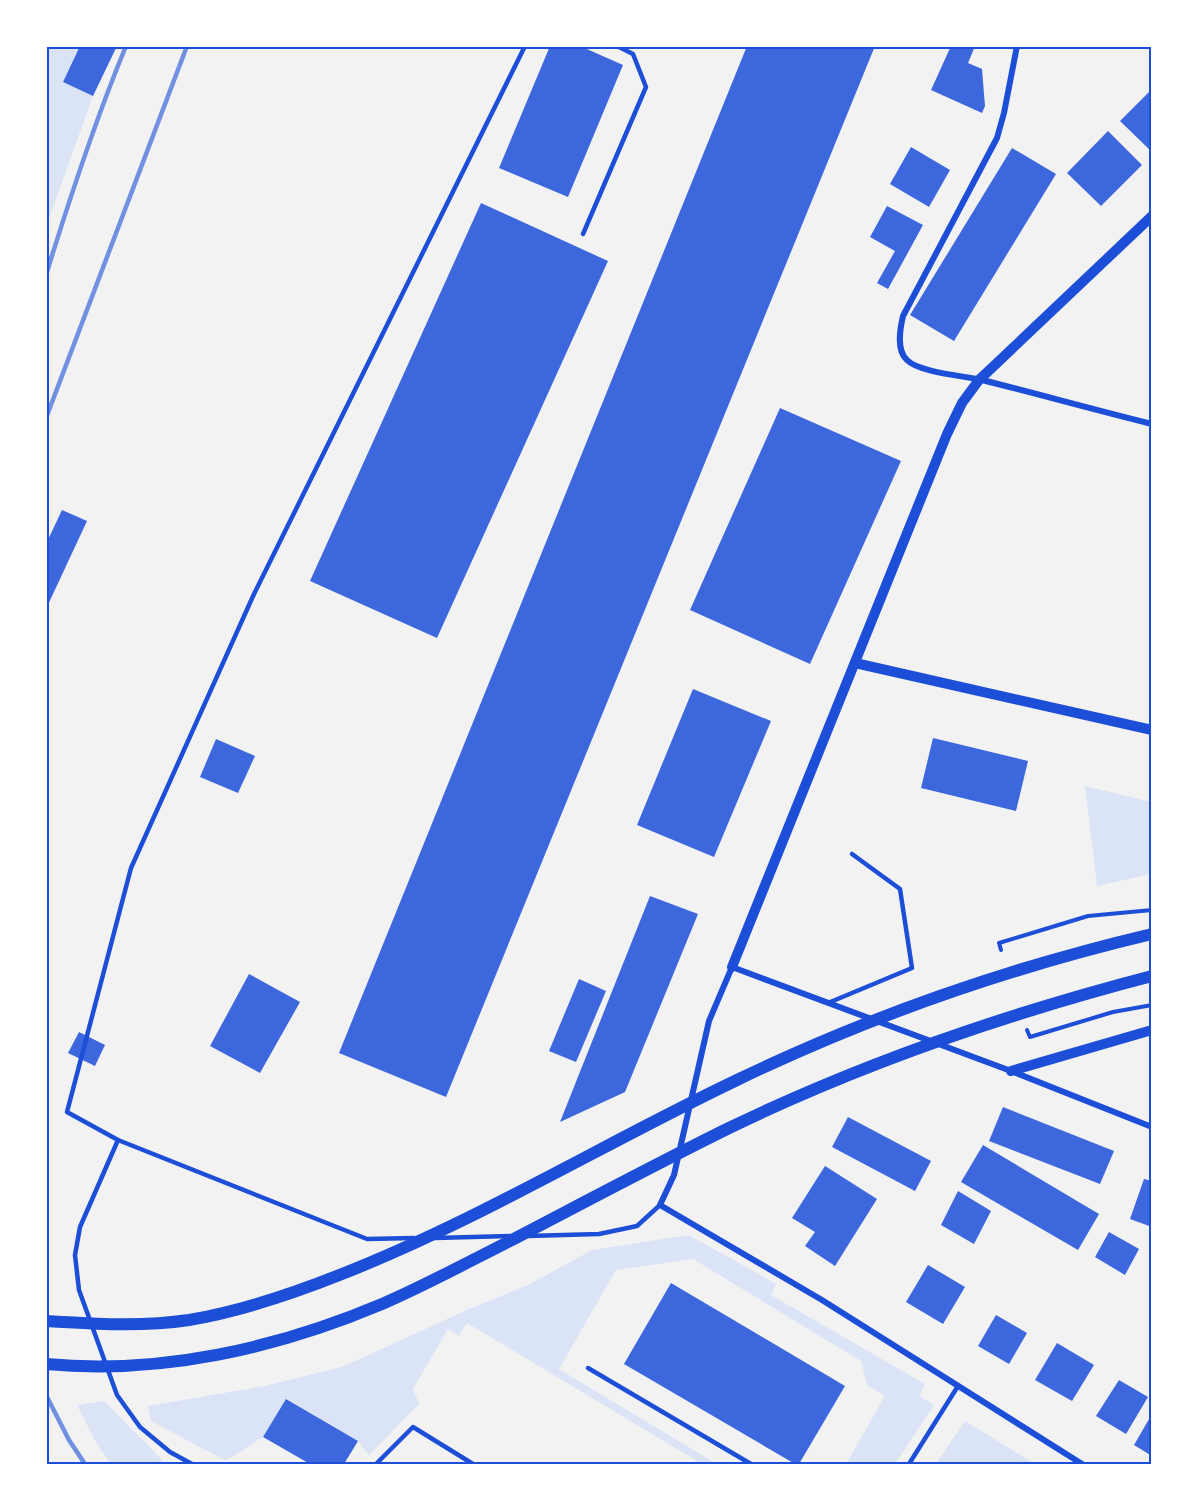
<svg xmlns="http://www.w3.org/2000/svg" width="1198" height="1511" viewBox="0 0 1198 1511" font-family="Bitter,serif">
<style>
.green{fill:#dbe4f7}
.building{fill:#3d67dc}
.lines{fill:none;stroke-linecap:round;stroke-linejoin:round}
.path{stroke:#1d4ed8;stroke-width:4}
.service{stroke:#1d4ed8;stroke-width:4.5}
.minor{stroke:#1d4ed8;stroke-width:6}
.tertiary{stroke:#1d4ed8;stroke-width:10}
.secondary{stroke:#1d4ed8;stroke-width:12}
.rail{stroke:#7290e2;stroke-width:4.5}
.neatline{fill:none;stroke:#1d4ed8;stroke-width:2}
</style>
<rect width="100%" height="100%" fill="#f2f2f2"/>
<g class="green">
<path d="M 47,47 L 80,47 L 63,82 L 93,96 L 47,224 Z"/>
<path d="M 1085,786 L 1151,802 L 1151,874 L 1097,886 Z"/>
<path d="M 689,1235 L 776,1284 L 771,1295 L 925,1384 L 919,1396 L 934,1405 L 895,1464 L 846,1464 L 885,1396 L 867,1385 L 861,1361 L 693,1259 L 616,1270 L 559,1369 L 717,1464 L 702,1464 L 467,1323 L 459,1336 L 448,1329 L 413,1389 L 419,1404 L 369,1455 L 358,1441 L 287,1399 L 263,1437 L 226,1461 L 151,1421 L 148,1406 L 264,1386 L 342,1367 L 469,1309 L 528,1285 L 592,1250 Z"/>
<path d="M 104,1401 L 166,1464 L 110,1464 L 93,1437 L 77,1405 Z"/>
<path d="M 965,1421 L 1035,1464 L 936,1464 Z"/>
</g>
<g class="building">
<path d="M 80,46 L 117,46 L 93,96 L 63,82 Z"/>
<path d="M 550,46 L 580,46 L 623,65 L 568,197 L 499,168 Z"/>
<path d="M 747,46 L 875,46 L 446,1097 L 339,1053 Z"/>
<path d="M 951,46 L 975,46 L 968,63 L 982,69 L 985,106 L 982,113 L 931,90 Z"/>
<path d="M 1152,89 L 1152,152 L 1120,121 Z"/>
<path d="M 1108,131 L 1142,165 L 1101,206 L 1067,173 Z"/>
<path d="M 911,147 L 950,170 L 929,207 L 890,184 Z"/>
<path d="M 1012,148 L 1056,174 L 954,341 L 910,315 Z"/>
<path d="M 481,203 L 608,261 L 437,638 L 310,581 Z"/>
<path d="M 887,206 L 923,225 L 888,289 L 877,283 L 895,251 L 870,237 Z"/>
<path d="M 780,408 L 901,461 L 810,664 L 690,610 Z"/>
<path d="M 62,510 L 87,521 L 46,609 L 46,544 Z"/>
<path d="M 693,689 L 771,721 L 714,857 L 637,825 Z"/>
<path d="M 933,738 L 1028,761 L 1016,811 L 921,788 Z"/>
<path d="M 216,739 L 255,756 L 238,793 L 200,777 Z"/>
<path d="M 650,896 L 698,914 L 625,1092 L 560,1122 Z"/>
<path d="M 249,974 L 300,1002 L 260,1073 L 210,1046 Z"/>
<path d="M 579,979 L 606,991 L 576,1062 L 549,1051 Z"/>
<path d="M 79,1032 L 105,1045 L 95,1066 L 68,1053 Z"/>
<path d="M 1003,1107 L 1114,1151 L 1100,1184 L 989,1141 Z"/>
<path d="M 848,1117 L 931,1161 L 915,1191 L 832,1147 Z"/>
<path d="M 983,1145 L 1099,1214 L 1078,1250 L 961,1182 Z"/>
<path d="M 825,1166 L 877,1199 L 835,1266 L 805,1246 L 815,1232 L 792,1218 Z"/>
<path d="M 1144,1179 L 1152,1181 L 1152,1227 L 1130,1219 Z"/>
<path d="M 958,1191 L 991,1211 L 974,1244 L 941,1225 Z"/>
<path d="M 1109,1232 L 1139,1249 L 1125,1275 L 1095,1257 Z"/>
<path d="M 928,1265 L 965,1287 L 943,1324 L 906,1302 Z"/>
<path d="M 671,1283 L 845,1386 L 799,1464 L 795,1464 L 624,1364 Z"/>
<path d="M 996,1315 L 1027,1333 L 1009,1364 L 978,1346 Z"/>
<path d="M 1057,1343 L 1094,1365 L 1072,1401 L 1035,1380 Z"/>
<path d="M 1119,1380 L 1148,1397 L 1126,1434 L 1096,1416 Z"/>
<path d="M 286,1399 L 358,1441 L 344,1464 L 310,1464 L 263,1437 Z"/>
<path d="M 1152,1414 L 1152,1456 L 1134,1445 Z"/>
</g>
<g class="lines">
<g class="path">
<path d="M 1001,950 L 999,943 L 1088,916 L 1152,910"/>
<path d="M 1027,1030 L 1030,1037 L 1113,1012 L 1152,1005"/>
</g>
<g class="service">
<path d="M 583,234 L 646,87 L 633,54 L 617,46"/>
<path d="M 828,1003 L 912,968 L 900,889 L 852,854"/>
<path d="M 118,1140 L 80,1227 L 75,1255 L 79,1290 L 117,1395 L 140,1427 L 170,1452 L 192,1464"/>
<path d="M 528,1236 L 599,1234 L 637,1226 L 660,1205"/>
<path d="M 414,1238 L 367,1239 L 118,1140 L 67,1112 L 131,868 L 254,594 L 525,46"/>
<path d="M 435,1238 L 510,1236"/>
<path d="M 588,1368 L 751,1464"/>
<path d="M 376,1464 L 413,1427 L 473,1464"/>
<path d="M 909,1464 L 958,1386"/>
</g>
<g class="minor">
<path d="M 1017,46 L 1004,113 L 997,138 L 903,316 C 900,329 896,350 907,360 C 918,372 964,376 982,380 C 1038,394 1095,410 1152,424"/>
<path d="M 1082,1464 L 822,1300 L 660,1205 L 674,1175 L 709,1021 L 732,967 L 1011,1071 L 1152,1127"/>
</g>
<g class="tertiary">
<path d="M 855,663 L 1152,730"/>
<path d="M 732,967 L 947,434 L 962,403 L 979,380 L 1152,216"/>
<path d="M 1011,1071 L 1152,1030"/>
</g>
<g class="secondary">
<path d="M 46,1321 C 94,1324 142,1327 189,1320 C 242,1311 292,1294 342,1274 C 479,1220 605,1143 737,1080 C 870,1016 1008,968 1152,934"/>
<path d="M 46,1364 C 161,1375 278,1348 382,1304 C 426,1285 468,1262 510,1241 C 583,1203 654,1165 727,1129 C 863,1063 1006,1014 1152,976"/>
</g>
<g class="rail">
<path d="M 46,275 C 70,197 95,121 126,46"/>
<path d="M 46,418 L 187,46"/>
<path d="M 46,1395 L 69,1440 L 85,1464"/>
</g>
</g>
<rect width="1198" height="1511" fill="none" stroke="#ffffff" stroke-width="96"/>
<rect x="48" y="48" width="1102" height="1415" class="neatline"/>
</svg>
